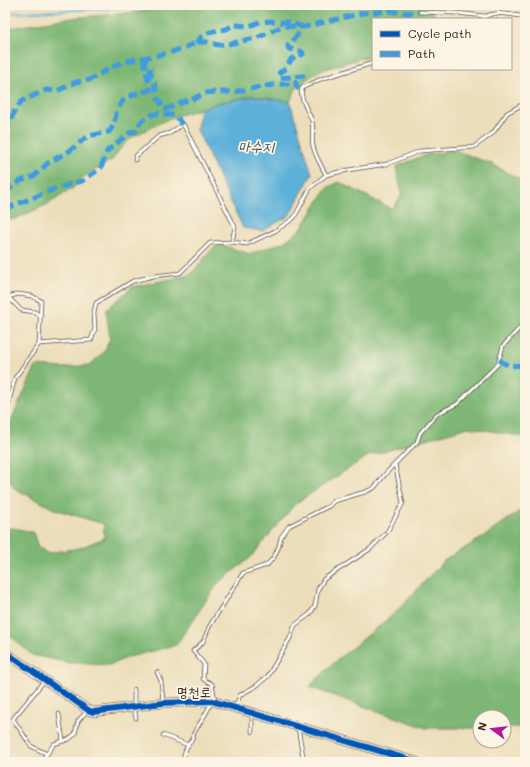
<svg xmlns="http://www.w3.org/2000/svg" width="530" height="767" viewBox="0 0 530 767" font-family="Mali,'Poor Story',sans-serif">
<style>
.forest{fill:#7eb774;stroke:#5c7049}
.water{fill:#5db1d9;stroke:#4c6e7c}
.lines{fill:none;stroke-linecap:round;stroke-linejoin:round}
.stream{stroke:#5db1d9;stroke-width:2}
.lane-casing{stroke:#564536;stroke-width:4.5}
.secondary-casing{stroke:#564536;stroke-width:10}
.lane{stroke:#fff;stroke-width:3}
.secondary{stroke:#fae7c3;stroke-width:9}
.quiet{stroke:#3f9ce0;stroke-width:5;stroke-dasharray:10 5;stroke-linecap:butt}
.cycleway-casing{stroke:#fcf5e5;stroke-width:8}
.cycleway{stroke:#0057b8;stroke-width:6}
.labels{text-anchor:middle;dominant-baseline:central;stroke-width:3.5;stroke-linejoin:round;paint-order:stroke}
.street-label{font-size:14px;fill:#3b2a1e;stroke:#fcf5e5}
.water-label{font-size:15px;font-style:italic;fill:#47595f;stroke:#fcf5e5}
</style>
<rect width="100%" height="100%" fill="#fcf5e5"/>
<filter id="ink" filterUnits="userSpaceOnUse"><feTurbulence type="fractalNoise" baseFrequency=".025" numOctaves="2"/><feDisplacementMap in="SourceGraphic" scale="8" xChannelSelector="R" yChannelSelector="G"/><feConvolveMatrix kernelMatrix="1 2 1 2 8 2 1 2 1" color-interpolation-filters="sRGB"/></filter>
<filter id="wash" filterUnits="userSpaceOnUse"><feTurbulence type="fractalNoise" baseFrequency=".012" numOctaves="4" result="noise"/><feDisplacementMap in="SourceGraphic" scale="16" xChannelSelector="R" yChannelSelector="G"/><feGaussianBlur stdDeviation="0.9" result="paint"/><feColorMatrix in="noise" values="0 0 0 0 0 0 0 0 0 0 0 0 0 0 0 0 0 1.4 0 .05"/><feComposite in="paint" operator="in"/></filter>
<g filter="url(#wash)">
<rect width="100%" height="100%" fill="#ecdebb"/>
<g class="forest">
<path d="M 169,5 L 427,5 L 436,17 L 442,19 L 373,19 L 373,55 L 345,63 L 319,71 L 297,86 L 290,102 L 253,96 L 219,103 L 170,118 L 132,137 L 120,149 L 112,160 L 83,177 L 72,189 L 48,204 L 15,219 L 5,221 L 5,29 C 30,25 56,19 81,17 C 111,14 140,14 169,5 Z"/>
<path d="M 454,150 L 492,164 L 525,182 L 525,437 L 468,427 L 368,456 L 295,504 L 250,558 L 218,583 L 176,645 L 129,657 L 109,665 L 70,663 L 32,655 L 5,631 L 5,529 L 13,528 L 33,532 L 38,547 L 48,553 L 80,548 L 104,538 L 104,524 L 54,509 L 14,488 L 5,471 L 5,439 L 14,414 L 36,366 L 63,368 L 90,365 L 104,352 L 110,339 L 106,310 L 132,287 L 190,275 L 214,247 L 225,246 L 250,254 L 284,242 L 301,229 L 327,188 L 339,182 L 392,209 L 402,195 L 396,167 L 422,156 Z"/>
<path d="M 525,507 L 525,727 L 504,727 L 504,717 L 480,717 L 480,728 L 426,728 L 309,687 L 337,660 L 393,615 L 445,560 L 485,536 Z"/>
</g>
<path class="water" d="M 253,96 L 290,102 L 312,174 L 289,216 L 262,231 L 243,228 L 197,130 L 200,109 L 219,103 Z"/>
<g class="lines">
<path class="stream" d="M 5,15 L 7,13 L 147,7 L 153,5"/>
</g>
</g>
<g filter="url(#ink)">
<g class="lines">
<defs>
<g id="lane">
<path d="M 419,12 L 455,13 L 485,16"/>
<path d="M 482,19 C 493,9 512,15 525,17"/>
<path d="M 135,160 L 136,156 L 159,136 L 170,133 L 183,124 L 235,227 L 232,242"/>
<path d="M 326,175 C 322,167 315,156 313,146 C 311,138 314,129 312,121 C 309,112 299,98 302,88 L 321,79 L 373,63"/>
<path d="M 8,297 L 21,310 L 35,312 L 41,316"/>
<path d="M 5,298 L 18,294 L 32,296 L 41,301 L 39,344"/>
<path d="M 5,417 L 15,378 L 39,344 L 91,340 L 95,329 L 94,313 L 96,303 L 133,281 L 154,276 L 180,273 L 210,243 L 232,242 L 247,244 L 275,231 L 294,218 L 310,188 L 326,175 L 348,170 L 387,164 L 420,151 L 474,147 L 493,133 L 507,113 L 525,103"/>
<path d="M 157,672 L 161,681 L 163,701"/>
<path d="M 44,681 L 13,719 L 31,746 L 47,754"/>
<path d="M 134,689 L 134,706 L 136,718"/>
<path d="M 215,700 L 212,684 L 203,679 L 204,664 L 193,651 L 203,642 L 209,627 L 243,573 L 267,565 L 274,557 L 279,546 L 281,537 L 289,526 L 329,506 L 334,501 L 365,492 L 374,488 L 387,472 L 417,442 L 420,433 L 437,414 L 457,404 L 498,364 L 503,346 L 525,322"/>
<path d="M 236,706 L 240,695 L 256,686 L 268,676 L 290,638 L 295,625 L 310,614 L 315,606 L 318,589 L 324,579 L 370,549 L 387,532 L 403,503 L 395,464"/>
<path d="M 59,714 L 63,741"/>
<path d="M 298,728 L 304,762"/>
<path d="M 252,732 L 252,714"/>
<path d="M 163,735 L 188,745"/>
<path d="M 334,760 L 335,762"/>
<path d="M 41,762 L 54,744 L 69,739 L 75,734 L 78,721 L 88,710"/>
<path d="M 183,762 C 184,752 185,750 190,742 C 193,739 193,734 195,731 C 201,721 207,713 211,703"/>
</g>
<path id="secondary" d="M 5,652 L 88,710 L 93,712 L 163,703 L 212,701 L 417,762"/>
</defs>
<use href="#lane" class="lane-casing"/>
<use href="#secondary" class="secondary-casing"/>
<use href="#lane" class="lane"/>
<use href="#secondary" class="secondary"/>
<g class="quiet">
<path d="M 196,43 L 201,37 L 210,32 L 226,29 L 234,25 L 249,26 L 260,22 L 271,21 L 276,22 L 291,22 L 302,27 L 300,32 L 288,46 L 289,49 C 294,50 300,49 303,53 L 303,54 L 291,59 C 289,64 286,71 280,72 L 278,76 L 280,78 L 303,76 L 296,82 C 295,86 298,89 301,91"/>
<path d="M 150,68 L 151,75 L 155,85 L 158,99 L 161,103 L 161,107 L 164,109 L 167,109 L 185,101 L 190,101 L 204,93 L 215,92 L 232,92 L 267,86 L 278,84 L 290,84 L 296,82"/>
<path d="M 5,133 L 15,110 L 22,101 L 46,90 L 57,91 L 76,82 L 89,80 L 122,62 L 169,53 L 199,42 L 207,42 L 218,45 L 234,43 L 246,40 L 257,38 L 274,30 L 283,26 L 304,27 L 363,13 L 390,11 L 407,13 L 419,12"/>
<path d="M 5,193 L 18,182 L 34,176 L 48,163 L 68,152 L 88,136 L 109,132 C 114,126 115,121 116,114 C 121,95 134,95 150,90 C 150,85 148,81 147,76 C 146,71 146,67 144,62 L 146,60 L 146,58"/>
<path d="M 5,209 L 57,188 L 82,181 L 101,168 L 107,151 L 131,132 L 136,131 C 141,118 147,116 159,113 L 162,115 L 176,115 L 182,125"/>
<path d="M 499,360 L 509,366 L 525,365"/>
</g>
<defs>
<path id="cycleway" d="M 5,652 L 88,710 L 93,712 L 163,703 L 212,701 L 417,762"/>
</defs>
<use href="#cycleway" class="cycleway-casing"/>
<use href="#cycleway" class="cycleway"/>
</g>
</g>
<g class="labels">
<g class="street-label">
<text x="194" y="691">명천로</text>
</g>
<g class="water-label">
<text x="256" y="146">마수지</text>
</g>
</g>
<rect width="530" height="767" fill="none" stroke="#fcf5e5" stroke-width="20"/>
<rect x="372" y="18" width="140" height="52" fill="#fcf5e5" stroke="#afa495"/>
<rect x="380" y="31" width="20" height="6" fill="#0057b8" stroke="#afa495"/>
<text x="408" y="38" font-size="12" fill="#3b2a1e">Cycle path</text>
<rect x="380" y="51" width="20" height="6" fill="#3f9ce0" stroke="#afa495"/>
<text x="408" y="58" font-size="12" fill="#3b2a1e">Path</text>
<g transform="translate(492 729) rotate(285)"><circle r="19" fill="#fcf5e5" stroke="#afa495"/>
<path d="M0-3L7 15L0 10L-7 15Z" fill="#b5179e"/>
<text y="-6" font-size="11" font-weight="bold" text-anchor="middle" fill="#3b2a1e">N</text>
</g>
</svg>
